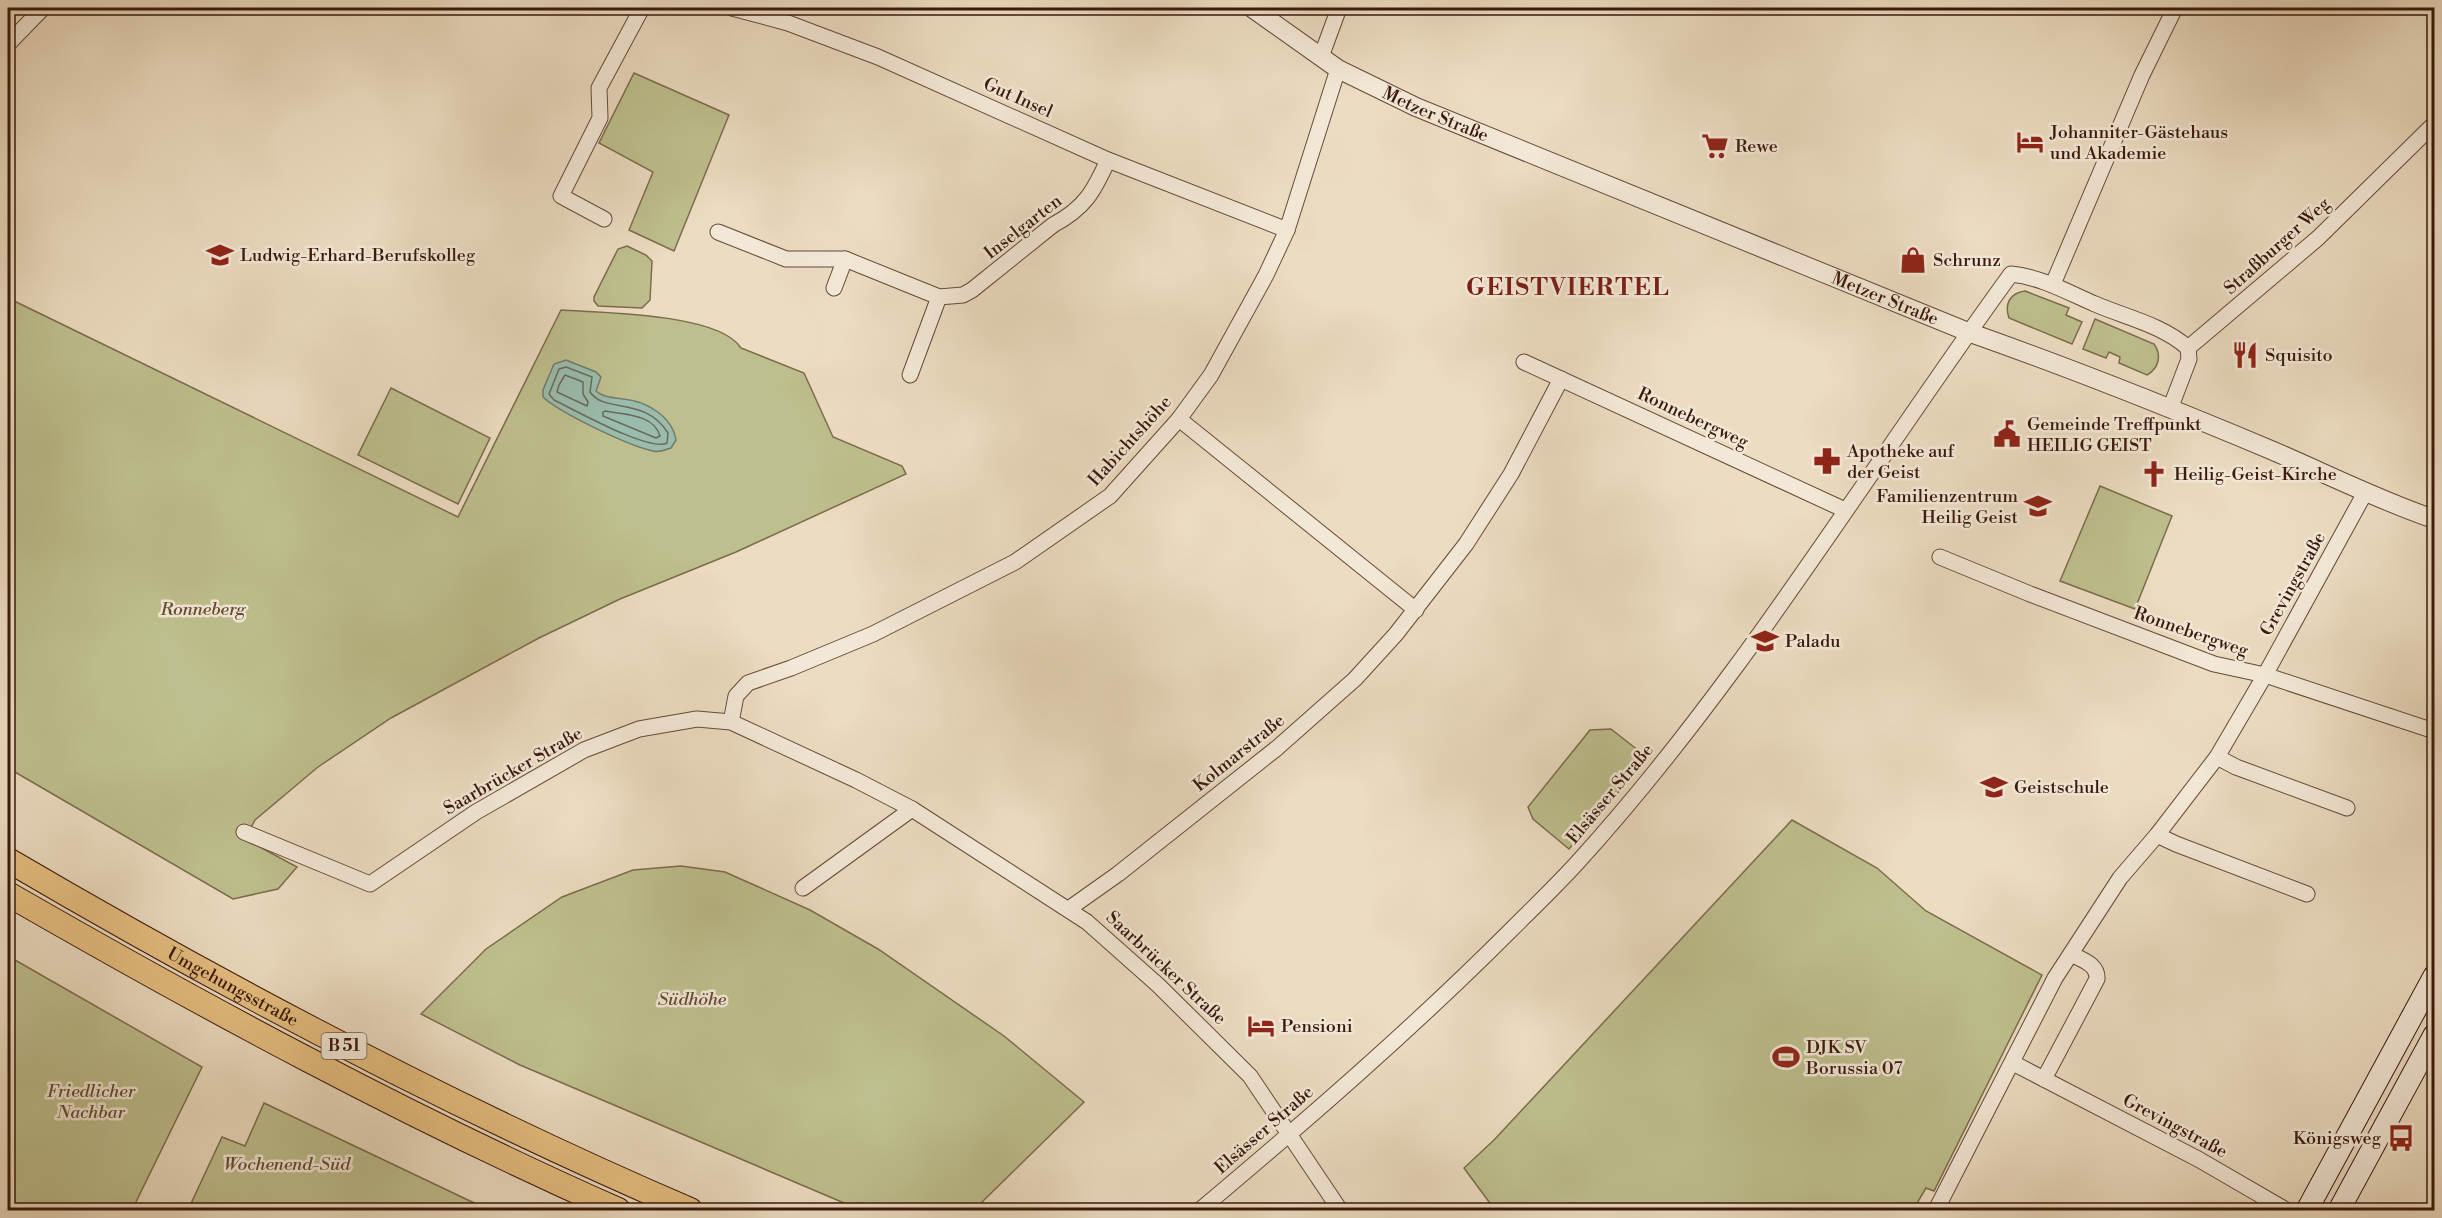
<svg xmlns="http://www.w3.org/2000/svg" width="2442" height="1218" viewBox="0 0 2442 1218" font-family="'Libre Bodoni',serif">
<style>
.green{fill:#bebf8e;stroke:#7c6c4c;stroke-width:1.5}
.water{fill:#9abcad;stroke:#737a6c;stroke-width:1.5}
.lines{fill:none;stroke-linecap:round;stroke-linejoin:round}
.shore{stroke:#6a6a5c;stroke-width:1.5}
.minor-casing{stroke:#664938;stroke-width:17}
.tertiary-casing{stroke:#664938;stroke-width:20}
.secondary-casing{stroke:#39180b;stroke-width:23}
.trunk-casing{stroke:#39180b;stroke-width:26}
.minor{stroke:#f3e8d7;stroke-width:15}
.tertiary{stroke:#f3e8d7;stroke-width:18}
.secondary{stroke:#f3e8d7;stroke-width:21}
.trunk{stroke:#e6be80;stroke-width:24}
.labels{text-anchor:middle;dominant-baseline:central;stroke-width:5;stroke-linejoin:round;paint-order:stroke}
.shield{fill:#f3e8d7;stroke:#715648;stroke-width:1.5}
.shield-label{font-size:16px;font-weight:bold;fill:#39180b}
.street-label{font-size:18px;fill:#39180b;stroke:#f3e8d7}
.poi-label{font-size:18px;fill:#39180b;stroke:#f3e8d7;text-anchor:start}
.park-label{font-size:18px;font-style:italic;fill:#614a32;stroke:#f3e8d7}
.district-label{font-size:24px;font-weight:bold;letter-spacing:1.5px;fill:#7a1f14;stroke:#f3e8d7}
</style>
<rect width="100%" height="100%" fill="#ecdcc1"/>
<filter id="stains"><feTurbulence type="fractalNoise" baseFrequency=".00333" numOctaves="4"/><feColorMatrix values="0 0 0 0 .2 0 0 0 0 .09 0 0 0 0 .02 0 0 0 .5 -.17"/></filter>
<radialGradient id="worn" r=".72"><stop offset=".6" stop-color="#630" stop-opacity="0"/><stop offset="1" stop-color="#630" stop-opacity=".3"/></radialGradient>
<g class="green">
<path d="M 634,73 L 729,115 L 674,251 L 629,230 L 653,172 L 599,143 Z"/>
<path d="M 627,246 L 646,255 L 652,261 L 650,300 L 642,308 L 598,306 L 594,301 L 594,297 L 618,249 Z"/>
<path d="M 2025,291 L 2069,308 L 2066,315 L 2082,322 L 2072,344 L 2009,318 C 2004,304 2010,293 2025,291 Z"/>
<path d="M 8,298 L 458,517 L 561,310 C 601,313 719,313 741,348 L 804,373 L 833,437 L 902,466 L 906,474 L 736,552 L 620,599 L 539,638 L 391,718 L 318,767 L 255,820 L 245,839 L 297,867 L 278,889 L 233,899 L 8,768 Z"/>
<path d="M 2095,319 L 2154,344 C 2162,355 2159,368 2147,375 L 2119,363 L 2120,357 L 2109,352 L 2106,358 L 2083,349 Z"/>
<path d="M 391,388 L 490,438 L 458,504 L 358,455 Z"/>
<path d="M 2100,486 L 2172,516 L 2135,609 L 2060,581 Z"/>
<path d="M 1611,729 L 1648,758 L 1569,849 L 1533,819 L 1528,807 L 1590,730 Z"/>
<path d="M 1792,820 L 1877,868 L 1926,911 L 2042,975 L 1934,1191 L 1926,1188 L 1913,1210 L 1495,1210 L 1464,1168 L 1494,1140 Z"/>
<path d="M 681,866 L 725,872 L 810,910 L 878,949 L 1004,1036 L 1084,1102 L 978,1206 L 982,1210 L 866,1210 L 844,1203 L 520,1065 L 421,1014 L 486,949 L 562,897 L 633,870 Z"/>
<path d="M 8,956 L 202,1067 L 132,1210 L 8,1210 Z"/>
<path d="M 264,1103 L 489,1210 L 188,1210 L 222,1137 L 245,1146 Z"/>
</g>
<path class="water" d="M 566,360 L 596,372 L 601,377 L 596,391 C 604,398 612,397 623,399 C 646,401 672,416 676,440 L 671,448 C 665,450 659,453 653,451 C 629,446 560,413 543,397 L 543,390 L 554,364 Z"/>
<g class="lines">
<g class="shore">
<path d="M 566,367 L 592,377 L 590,392 C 605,414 645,396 668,433 L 667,443 C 649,452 575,410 554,400 L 549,394 L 559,369 Z"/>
<path d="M 565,375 L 583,382 L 583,394 L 588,402 L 587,406 L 557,392 L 559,385 Z"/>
<path d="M 606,411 C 624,415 654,414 660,436 L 656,438 L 603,416 L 603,412 Z"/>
</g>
<defs>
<g id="minor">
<path d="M 732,8 L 788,23 L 878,57 L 1108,160 L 1287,230"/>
<path d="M 8,44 L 43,8"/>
<path d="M 1321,57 L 1339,8"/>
<path d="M 604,219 L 561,196 L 600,118 L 599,88 L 642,8"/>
<path d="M 718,232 L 786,259 L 845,259 L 939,297 L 963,295 L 972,290 L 1053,225 C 1085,208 1094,191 1108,160"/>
<path d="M 2053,284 L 2142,75 L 2175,8"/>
<path d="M 834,288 L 845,259"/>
<path d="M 2188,348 L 2318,238 L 2434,124"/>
<path d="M 1524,362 L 1845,510"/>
<path d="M 910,375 L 939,297"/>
<path d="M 2170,409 L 2189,359 L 2188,348"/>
<path d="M 1179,419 L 1416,610"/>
<path d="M 1940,557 L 2030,594 L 2214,664 L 2265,675 L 2434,731"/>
<path d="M 731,722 L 736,696 L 748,683 L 791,668 L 873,634 L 1015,562 L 1110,496 L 1179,419 L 1211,375 L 1266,275 L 1287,230 L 1338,69"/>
<path d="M 2217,757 L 2236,767 L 2347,808"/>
<path d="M 244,832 L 370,884 L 476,812 L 584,750 L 639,729 L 697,719 L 731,722 L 856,780 L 912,809 L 1087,922 L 1158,985 L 1250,1076 L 1340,1210"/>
<path d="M 2157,835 L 2176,844 L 2307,894"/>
<path d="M 803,888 L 912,809"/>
<path d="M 1070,908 L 1118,874 L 1277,748 L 1355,679 L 1396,634 L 1466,544 L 1511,474 L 1561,379"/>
<path d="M 2013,1063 L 2198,1159 L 2286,1210"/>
<path d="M 2044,1079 L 2097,979 C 2098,964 2082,960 2071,954"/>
<path d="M 1200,1210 C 1307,1120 1412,1029 1511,930 C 1533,908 1556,886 1577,863 C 1740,684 1868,470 2011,274 C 2041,277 2067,292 2095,304 C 2125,317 2163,325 2188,348"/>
<path d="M 1936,1210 L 2055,978 L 2120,878 L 2157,835 L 2217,757 L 2265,675 L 2366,491"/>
</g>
<g id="tertiary">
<path id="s1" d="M 1252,8 L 1338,69 L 1416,107 L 1968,332 C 2070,368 2171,408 2271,450 C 2325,473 2378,500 2434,519"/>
</g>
<g id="secondary">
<path d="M 2307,1210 L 2434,976"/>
<path d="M 2339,1210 L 2434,1035"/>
</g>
<g id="trunk">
<path id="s2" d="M 8,860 C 228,989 455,1109 690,1210"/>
<path d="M 8,894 C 206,1008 408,1117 618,1210"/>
</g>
</defs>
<use href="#minor" class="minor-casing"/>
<use href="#tertiary" class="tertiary-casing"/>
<use href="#secondary" class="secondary-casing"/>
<use href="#trunk" class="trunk-casing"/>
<use href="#minor" class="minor"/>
<use href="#tertiary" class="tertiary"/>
<use href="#secondary" class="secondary"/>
<use href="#trunk" class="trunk"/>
</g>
<defs>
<symbol id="hotel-bare" viewBox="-9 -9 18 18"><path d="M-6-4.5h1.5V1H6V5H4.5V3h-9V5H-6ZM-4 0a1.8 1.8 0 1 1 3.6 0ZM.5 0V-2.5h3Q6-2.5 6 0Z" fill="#8f2418" stroke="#f3e8d7" stroke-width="2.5" paint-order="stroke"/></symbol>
<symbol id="supermarket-bare" viewBox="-9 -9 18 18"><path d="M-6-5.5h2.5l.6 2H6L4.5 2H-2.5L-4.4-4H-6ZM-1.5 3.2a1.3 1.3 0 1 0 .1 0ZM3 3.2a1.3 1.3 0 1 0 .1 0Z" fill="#8f2418" stroke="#f3e8d7" stroke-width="2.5" paint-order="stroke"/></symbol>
<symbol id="school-bare" viewBox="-9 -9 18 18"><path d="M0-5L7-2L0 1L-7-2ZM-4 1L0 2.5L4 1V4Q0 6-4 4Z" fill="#8f2418" stroke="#f3e8d7" stroke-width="2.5" paint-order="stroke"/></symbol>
<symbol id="shop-bare" viewBox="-9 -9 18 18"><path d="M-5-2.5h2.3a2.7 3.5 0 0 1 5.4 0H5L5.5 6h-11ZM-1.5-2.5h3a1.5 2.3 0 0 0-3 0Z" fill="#8f2418" stroke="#f3e8d7" stroke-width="2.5" paint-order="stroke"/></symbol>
<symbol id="restaurant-bare" viewBox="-9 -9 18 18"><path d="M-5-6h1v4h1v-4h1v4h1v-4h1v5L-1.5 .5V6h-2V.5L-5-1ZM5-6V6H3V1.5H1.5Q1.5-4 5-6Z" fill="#8f2418" stroke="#f3e8d7" stroke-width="2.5" paint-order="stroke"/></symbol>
<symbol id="civic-bare" viewBox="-9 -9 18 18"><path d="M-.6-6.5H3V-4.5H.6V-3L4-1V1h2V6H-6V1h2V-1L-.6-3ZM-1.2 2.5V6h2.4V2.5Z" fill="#8f2418" stroke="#f3e8d7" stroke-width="2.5" paint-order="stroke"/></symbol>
<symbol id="pharmacy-bare" viewBox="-9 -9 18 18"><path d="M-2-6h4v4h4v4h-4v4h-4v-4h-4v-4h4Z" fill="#8f2418" stroke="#f3e8d7" stroke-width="2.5" paint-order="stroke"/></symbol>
<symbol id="church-bare" viewBox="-9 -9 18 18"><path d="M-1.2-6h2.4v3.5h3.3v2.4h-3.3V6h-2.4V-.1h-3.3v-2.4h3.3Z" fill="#8f2418" stroke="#f3e8d7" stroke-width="2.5" paint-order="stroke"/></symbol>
<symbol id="stadium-bare" viewBox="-9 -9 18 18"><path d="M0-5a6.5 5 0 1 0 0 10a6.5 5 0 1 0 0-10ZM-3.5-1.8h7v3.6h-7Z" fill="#8f2418" stroke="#f3e8d7" stroke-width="2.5" paint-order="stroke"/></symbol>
<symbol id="bus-bare" viewBox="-9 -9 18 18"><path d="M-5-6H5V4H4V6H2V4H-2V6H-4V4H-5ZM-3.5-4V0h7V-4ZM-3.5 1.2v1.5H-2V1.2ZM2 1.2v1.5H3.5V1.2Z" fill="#8f2418" stroke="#f3e8d7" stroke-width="2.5" paint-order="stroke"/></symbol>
</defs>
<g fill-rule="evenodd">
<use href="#hotel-bare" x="2011" y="123" width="38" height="38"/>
<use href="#supermarket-bare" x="1696" y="127" width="38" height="38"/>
<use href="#school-bare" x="201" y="236" width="38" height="38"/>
<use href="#shop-bare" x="1894" y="241" width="38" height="38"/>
<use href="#restaurant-bare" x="2226" y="336" width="38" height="38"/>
<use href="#civic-bare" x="1988" y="415" width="38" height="38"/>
<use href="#pharmacy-bare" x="1808" y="442" width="38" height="38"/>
<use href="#church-bare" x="2135" y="455" width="38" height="38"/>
<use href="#school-bare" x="2019" y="487" width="38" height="38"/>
<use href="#school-bare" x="1746" y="622" width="38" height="38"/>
<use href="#school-bare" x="1975" y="768" width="38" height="38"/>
<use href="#hotel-bare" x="1242" y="1007" width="38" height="38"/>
<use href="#stadium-bare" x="1767" y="1038" width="38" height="38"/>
<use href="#bus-bare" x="2382" y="1119" width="38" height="38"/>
</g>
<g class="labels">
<rect class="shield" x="321.5" y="1033" width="45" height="26" rx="4.5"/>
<g class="shield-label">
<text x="344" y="1046">B 51</text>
</g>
<g class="street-label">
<text transform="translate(1018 98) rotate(24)">Gut Insel</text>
<text stroke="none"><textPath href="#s1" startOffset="213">Metzer Straße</textPath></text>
<text transform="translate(1023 227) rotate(-38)">Inselgarten</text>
<text transform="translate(2277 246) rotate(-42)">Straßburger Weg</text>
<text stroke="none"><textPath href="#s1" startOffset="699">Metzer Straße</textPath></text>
<text transform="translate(1693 418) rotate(25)">Ronnebergweg</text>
<text transform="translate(1130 441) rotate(-48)">Habichtshöhe</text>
<text transform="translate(2293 584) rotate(-61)">Grevingstraße</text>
<text transform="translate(2191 632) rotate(19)">Ronnebergweg</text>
<text transform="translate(1239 753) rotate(-39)">Kolmarstraße</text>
<text transform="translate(513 771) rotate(-30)">Saarbrücker Straße</text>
<text transform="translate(1610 794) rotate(-50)">Elsässer Straße</text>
<text transform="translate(1166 968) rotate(43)">Saarbrücker Straße</text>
<text stroke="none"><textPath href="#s2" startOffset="258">Umgehungsstraße</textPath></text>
<text transform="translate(2175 1126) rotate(28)">Grevingstraße</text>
<text transform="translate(1264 1130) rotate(-41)">Elsässer Straße</text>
</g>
<g class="poi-label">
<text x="2050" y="132">Johanniter-Gästehaus<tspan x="2050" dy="21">und Akademie</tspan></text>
<text x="1735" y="146">Rewe</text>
<text x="240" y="255">Ludwig-Erhard-Berufskolleg</text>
<text x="1933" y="260">Schrunz</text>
<text x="2265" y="355">Squisito</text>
<text x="2027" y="424">Gemeinde Treffpunkt<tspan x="2027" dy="21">HEILIG GEIST</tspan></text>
<text x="1847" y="451">Apotheke auf<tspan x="1847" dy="21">der Geist</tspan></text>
<text x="2174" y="474">Heilig-Geist-Kirche</text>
<text x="2018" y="496" text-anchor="end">Familienzentrum<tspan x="2018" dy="21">Heilig Geist</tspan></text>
<text x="1785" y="641">Paladu</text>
<text x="2014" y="787">Geistschule</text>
<text x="1281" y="1026">Pensioni</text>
<text x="1806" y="1047">DJK SV<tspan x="1806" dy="21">Borussia 07</tspan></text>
<text x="2381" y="1138" text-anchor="end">Königsweg</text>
</g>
<g class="park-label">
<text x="203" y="609">Ronneberg</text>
<text x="692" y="999">Südhöhe</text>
<text x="91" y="1091">Friedlicher<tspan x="91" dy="21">Nachbar</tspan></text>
<text x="287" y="1164">Wochenend-Süd</text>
</g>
<g class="district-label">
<text x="1568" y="288">GEISTVIERTEL</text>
</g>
</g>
<rect width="2442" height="1218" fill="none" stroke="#ecdcc1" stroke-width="30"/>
<rect x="9" y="9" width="2424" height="1200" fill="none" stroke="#39180b" stroke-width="3"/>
<rect x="15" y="15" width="2412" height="1188" fill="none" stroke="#39180b" stroke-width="1.5"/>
<rect width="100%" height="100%" filter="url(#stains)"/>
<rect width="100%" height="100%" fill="url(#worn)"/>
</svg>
